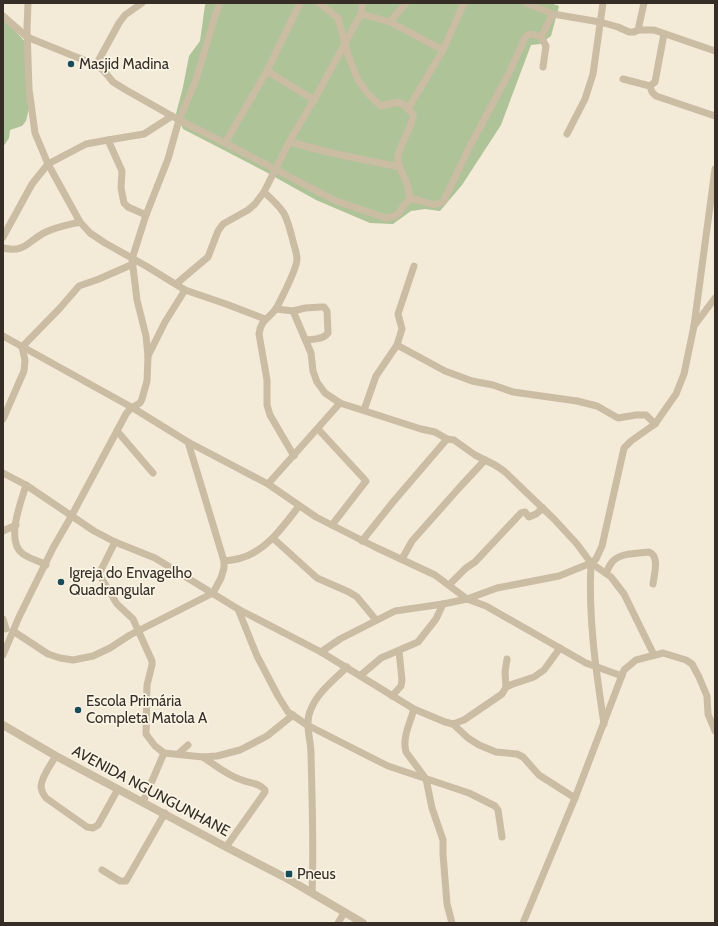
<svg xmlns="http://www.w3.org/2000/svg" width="718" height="926" viewBox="0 0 718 926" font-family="Cabin,sans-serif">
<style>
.green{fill:#aec397}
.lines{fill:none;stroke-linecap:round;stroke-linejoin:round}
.minor{stroke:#cbbca4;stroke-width:7}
.tertiary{stroke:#cbbca4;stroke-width:8}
.poi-dot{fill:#194c5a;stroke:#faf4e5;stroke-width:1.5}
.labels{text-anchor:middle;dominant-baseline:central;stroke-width:3.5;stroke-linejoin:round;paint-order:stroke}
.poi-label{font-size:15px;fill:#362d26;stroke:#faf4e5;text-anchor:start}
.street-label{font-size:15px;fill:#362d26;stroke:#faf4e5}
</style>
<rect width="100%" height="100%" fill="#f3ead8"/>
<g class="green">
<path d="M 207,3 L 550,3 L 559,6 L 551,36 L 540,44 L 531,45 L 501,125 L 462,185 L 440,211 L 425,209 L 411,211 L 393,224 L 370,223 L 316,200 L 264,171 L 183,129 L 176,114 L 183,87 L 189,56 L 200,41 L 205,5 Z"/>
<path d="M 3,17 L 26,43 L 29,108 L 26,121 L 22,126 L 10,130 L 9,138 L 3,147 Z"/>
</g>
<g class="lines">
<g class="minor">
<path d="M 28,3 L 27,28 L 29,89 L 35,133 L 48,164 L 80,222 L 90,233 L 105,243 L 146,266 L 185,290 L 226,304 L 265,319"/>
<path d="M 319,3 L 338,18 L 348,55 L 358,80 L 368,94 L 381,106 L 398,102 L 404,105 L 413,114 C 415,122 399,145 398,157 C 397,167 404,175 407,183 C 408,188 409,194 410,199"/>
<path d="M 526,3 L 553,14 L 600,22 L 618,27 L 629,32 L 634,32 L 638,30 L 654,30 L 715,51"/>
<path d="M 361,14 L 390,22 L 443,50"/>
<path d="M 3,16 L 27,37 L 96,65 L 104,71 L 113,82 L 126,90 L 179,120 L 225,143 L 336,201 L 386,218 L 395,216 L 399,213 L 404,205 L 410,199 C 422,198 434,211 444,200 L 470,146 L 508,75 L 526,36 L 531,34 L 541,37 L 553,14"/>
<path d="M 390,22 L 406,3"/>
<path d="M 638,30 L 644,3"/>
<path d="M 541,37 L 546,46 L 543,67"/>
<path d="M 96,65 L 119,23 L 125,15 L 142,3"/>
<path d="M 267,71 L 314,100"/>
<path d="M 623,79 L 650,86 L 655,82 L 664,34"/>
<path d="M 650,86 L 652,92 L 656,96 L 715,116"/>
<path d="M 408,109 L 443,50 L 464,3"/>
<path d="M 567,134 L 585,99 L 593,74 L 603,3"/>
<path d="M 108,140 L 122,171 L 121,188 L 124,203 L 128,207 L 146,215"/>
<path d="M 289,142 L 336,154 L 400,167"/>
<path d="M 225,143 L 267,71 L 300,3"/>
<path d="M 264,192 C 285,211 286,213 293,241 C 294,246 297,253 297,259 C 297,269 282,297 277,307 C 270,319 261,318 259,334 L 267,380 L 267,405 L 270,415 L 294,456"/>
<path d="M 3,237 L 32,184 L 48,164 L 86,144 L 108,140 L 144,134 L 172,116"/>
<path d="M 3,248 C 26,253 27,241 46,232 C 56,227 68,225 80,222"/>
<path d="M 176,284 L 208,257 L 218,231 L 223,224 L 248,210 L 255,204 L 264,192 L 289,142 L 314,100 L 361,14 L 362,3"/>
<path d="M 276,309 L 293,311 L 311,353 L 313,371 L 317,382 L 325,393 L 340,403 L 421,429 L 435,432 L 447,439 L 454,440 L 475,455 L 495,465 L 504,471 L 554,519 L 577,544 L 591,563 L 611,577 L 624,594 L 654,655"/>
<path d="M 293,311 L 305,308 L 321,307 L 324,307 L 327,311 L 328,333 C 323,340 313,339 306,340"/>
<path d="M 694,326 L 715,298"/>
<path d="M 3,336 L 133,408 L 188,442 L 268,484 L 316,517 L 375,547 L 435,575 L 467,599 L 486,606 L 586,663 L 622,676"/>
<path d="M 397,345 L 445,371 L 472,381 L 493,385 L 513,392 L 577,401 L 597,406 L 618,418 L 636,415 L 646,415 L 655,424"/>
<path d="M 148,356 L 165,322 L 185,290"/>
<path d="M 364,410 L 376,376 L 397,345 L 402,329 L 398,314 L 414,266"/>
<path d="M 3,419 L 24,371 L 25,360 L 22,347 L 60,308 L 79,286 L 99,279 L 133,264"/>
<path d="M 318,429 L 366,481 L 332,525"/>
<path d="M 117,431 L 153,473"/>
<path d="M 3,473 L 26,485 L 94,531 L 115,542 L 155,558 L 238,609 L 321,652 L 414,709 L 445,722 L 453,724 L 464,720 L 502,694 L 506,687 L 513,684 L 534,677 L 544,670 L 560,648"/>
<path d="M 268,484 L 340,403"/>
<path d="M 26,485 C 21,502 5,541 23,554 C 30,559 39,561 46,565"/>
<path d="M 3,531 L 16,525"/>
<path d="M 272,539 L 275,540 L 317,578 L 349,592 L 357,597 L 376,620"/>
<path d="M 362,541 L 393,502 L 447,439"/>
<path d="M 115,542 L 99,574 L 117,604 L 133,619 L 152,661 L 152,665 L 147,685 L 146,734 L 155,746 L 164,753 L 203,757 L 217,756 L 240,750 L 267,736 L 293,715"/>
<path d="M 402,559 L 412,541 L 459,488 L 485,460"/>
<path d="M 224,561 C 233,560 243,559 251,554 C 271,544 285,524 299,506"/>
<path d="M 591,563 C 588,617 596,671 604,724"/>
<path d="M 606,573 C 608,569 610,564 613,561 C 621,553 638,553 649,552 C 660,556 654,575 653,584"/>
<path d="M 449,585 L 466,568 L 475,562 L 521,513 L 525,512 L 529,517 L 536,514 L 543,508"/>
<path d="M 238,609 L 257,656 L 278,696 L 288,712 L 307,725 L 388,766 L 469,793 L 495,806 L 498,810 L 502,837"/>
<path d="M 3,619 L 6,629"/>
<path d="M 13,631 L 48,654 L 60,658 L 73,660 L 93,656 L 110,648 L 130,635 L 213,593 L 221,578 L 224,568 L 224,561 L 188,442"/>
<path d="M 321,652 L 340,639 L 395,611 L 443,604 L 467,599 L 497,588 L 559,576 L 591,563 L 596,559 L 602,546 L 624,448 L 631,441 L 655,424 L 676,394 L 684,374 L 694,326 L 715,169"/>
<path d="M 3,655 L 19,617 L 53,548 L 72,515 L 126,414 L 130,409 L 140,403 L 142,399 L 147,381 L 148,356 L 146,336 L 137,300 L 132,259 L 146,215 L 168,159 L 179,120 L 196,80 L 215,16 L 220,3"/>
<path d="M 361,675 L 381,658 L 418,642 L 436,619 L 443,604"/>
<path d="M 506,687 L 505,672 L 507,659"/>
<path d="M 392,696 L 401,686 L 402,680 L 399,651"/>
<path d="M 414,709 C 410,723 402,738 406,752 L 426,779 L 432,808 L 443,840 L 443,854 L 447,904 L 452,923"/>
<path d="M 453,724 L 468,738 L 479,745 L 496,752 L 517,754 L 523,757 L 539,775 L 575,798"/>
<path d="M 178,754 L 188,745"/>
<path d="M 56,756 C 51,764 42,776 41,786 C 41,790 43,794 46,798 L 87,827 L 93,828 L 98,825 L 118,789"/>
<path d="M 203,757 C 215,765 228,776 242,780 C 249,783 260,783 265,790 L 265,792 L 226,847"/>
<path d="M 143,802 L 164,753"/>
<path d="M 102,870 L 120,881 L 126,881 L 165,813"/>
<path d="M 312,892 C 314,846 312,800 311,754 C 311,738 304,724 311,709 C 318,692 334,680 347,667"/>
<path d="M 338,923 L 344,913"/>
<path d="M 523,923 L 575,798 L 624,670 L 636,660 L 663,653 L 686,660 L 692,664 L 699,677 L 707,696 L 708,714 L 715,731"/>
</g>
<path class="tertiary" d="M 3,725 L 56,756 L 226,847 L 288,879 L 363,923"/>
</g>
<g class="poi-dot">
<circle cx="71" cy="64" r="4"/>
<circle cx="61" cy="582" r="4"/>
<circle cx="78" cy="710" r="4"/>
<rect x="285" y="870" width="8" height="8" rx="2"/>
</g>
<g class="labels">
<g class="poi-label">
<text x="79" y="64">Masjid Madina</text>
<text x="69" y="573">Igreja do Envagelho<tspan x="69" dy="17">Quadrangular</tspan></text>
<text x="86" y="701">Escola Primária<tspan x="86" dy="17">Completa Matola A</tspan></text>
<text x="297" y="874">Pneus</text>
</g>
<g class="street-label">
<text transform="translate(151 791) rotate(28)">AVENIDA NGUNGUNHANE</text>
</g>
</g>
<rect width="718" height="926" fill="none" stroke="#362d26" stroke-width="8"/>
</svg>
